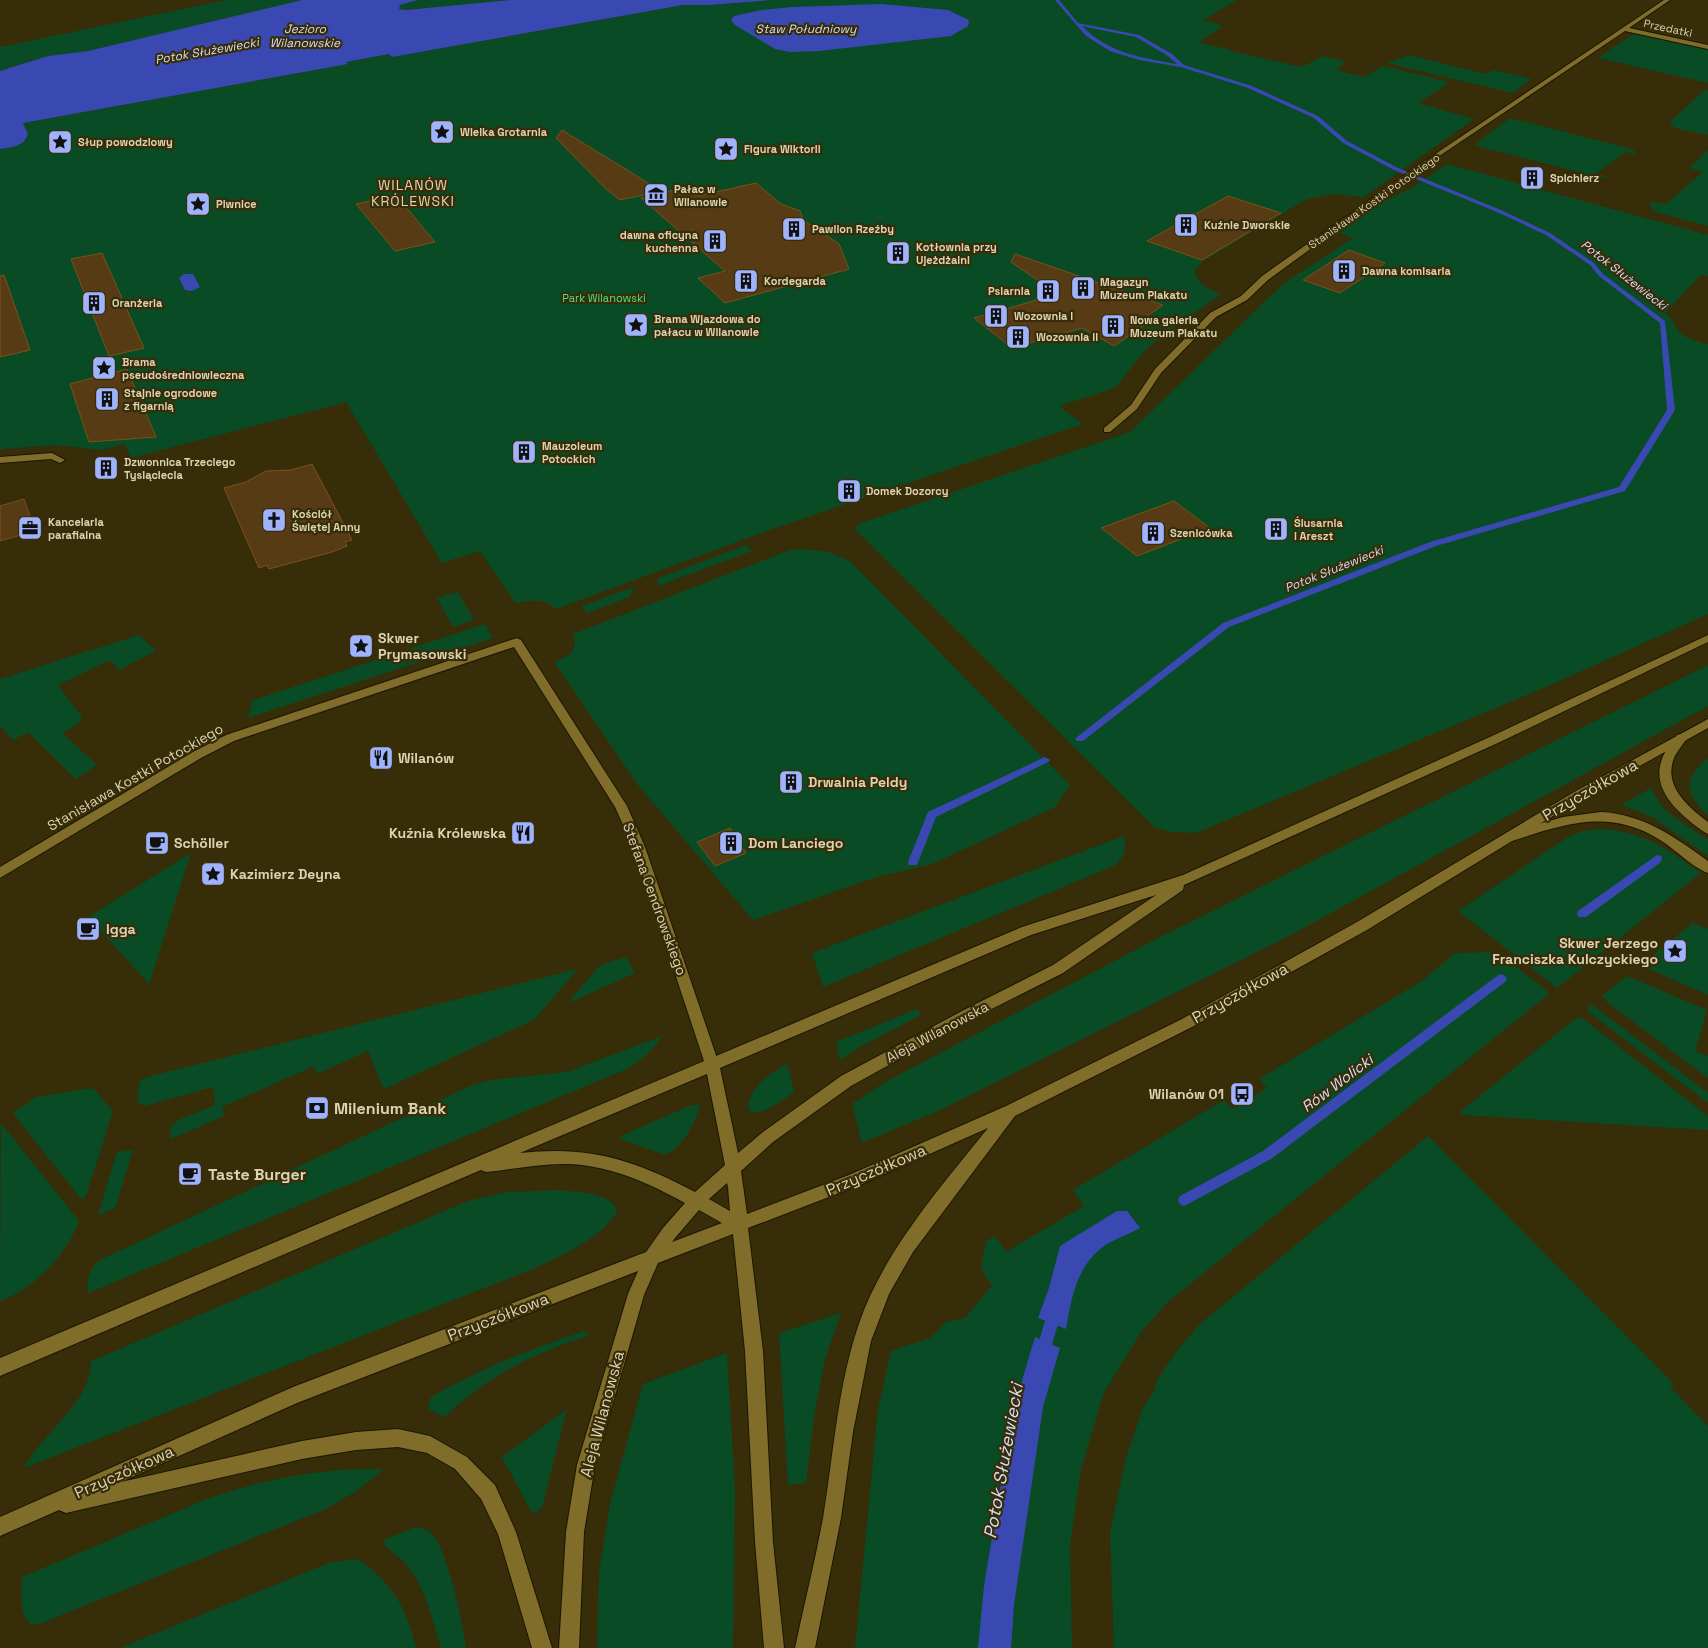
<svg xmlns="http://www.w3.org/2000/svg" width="1708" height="1648" viewBox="0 0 1708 1648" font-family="'Space Grotesk',sans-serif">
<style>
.green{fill:#084b24}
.water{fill:#3a49b2}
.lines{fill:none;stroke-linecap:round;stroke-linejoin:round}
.stream{fill:#3a49b2;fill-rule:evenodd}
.building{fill:#573b14;stroke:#7a5219}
.minor-casing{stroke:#1c1603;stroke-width:2}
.secondary-casing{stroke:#1c1603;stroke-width:2}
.minor{fill:#816d2a;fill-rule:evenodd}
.secondary{fill:#816d2a;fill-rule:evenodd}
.labels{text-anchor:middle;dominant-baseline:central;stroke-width:4.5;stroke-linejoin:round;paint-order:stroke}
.far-street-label{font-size:11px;fill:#ddd2b2;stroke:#382d09}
.far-poi-label{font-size:11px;font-weight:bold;fill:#ddd2b2;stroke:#382d09;text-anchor:start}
.far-park-label{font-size:11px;fill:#42e883;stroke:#382d09}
.far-water-label{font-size:12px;font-style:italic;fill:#d6defa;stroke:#382d09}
.far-quarter-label{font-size:14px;letter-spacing:1px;fill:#ddd2b2;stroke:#382d09}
.poi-label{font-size:14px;font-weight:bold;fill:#ddd2b2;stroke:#382d09;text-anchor:start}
.street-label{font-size:14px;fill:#ddd2b2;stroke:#382d09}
.water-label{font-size:15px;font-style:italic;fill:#d6defa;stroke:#382d09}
.near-street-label{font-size:16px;fill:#ddd2b2;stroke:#382d09}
.near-poi-label{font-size:16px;font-weight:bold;fill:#ddd2b2;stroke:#382d09;text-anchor:start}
.near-water-label{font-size:18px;font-style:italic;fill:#d6defa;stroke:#382d09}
</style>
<rect width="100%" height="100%" fill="#382d09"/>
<g class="green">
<path d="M 226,0 L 302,0 L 88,51 L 48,56 L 0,71 L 0,47 Z"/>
<path d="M 418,0 L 511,0 L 437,8 L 399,9 L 399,5 Z"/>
<path d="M 772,0 L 1237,0 L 1203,20 L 1219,24 L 1221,28 L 1198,42 L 1231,50 L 1230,51 L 1302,67 L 1323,56 L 1346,62 L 1336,70 L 1364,77 L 1383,66 L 1445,81 L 1449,83 L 1418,103 L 1474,119 L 1364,197 L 1330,194 L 1305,200 L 1203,261 L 1195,270 C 1197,284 1209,290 1221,294 L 1147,348 L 1115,388 L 1059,406 L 1083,424 L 772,529 L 556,609 C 544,598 531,600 515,603 L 480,551 L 442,563 L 346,402 L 131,458 L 125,444 L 102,450 L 55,445 L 0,449 L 0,149 L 21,144 L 28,134 L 23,123 L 348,64 L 346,62 L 389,54 L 393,57 L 683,5 L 709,5 Z"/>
<path d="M 1636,34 L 1708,50 L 1708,83 L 1598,58 L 1630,36 Z"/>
<path d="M 1409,55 L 1486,74 L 1493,70 L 1532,79 L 1512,93 L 1387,63 Z"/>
<path d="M 1708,90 L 1708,135 L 1675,128 L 1669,123 L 1702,92 Z"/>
<path d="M 1510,118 L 1632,149 L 1638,155 L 1626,152 L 1597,173 L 1607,177 L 1601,178 L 1474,145 Z"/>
<path d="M 1708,150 L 1708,226 L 1656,212 L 1651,207 L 1650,204 L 1654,202 L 1666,204 L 1703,172 L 1689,168 Z"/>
<path d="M 1447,164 L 1708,235 L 1708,276 L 1701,275 L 1665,313 C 1672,318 1673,323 1678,330 C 1683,338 1699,342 1708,344 L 1708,614 L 1548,686 L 1196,833 L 1172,832 L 1154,827 L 855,529 L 858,524 L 1130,432 L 1284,283 L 1353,238 L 1339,233 L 1381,203 L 1413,187 Z"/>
<path d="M 746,545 L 752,551 L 658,586 L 658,578 Z"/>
<path d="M 801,549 L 829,552 L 850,561 L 1070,785 L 1055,807 L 932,864 L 877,877 L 753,920 L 638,785 L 554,662 C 568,657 579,651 573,634 L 790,550 Z"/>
<path d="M 634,587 L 630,597 L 587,613 L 581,606 Z"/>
<path d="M 458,592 L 474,620 L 453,627 L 437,598 Z"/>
<path d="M 485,624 L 493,638 L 248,718 L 253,700 Z"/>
<path d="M 139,635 L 156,651 L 119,670 L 110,660 L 58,685 L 82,717 L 78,724 L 62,733 L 97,765 L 76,779 L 28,732 L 13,740 L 0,726 L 0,679 Z"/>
<path d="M 1708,665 L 1708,706 L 1289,936 L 938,1111 L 862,1143 L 852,1104 L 887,1081 L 1160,937 Z"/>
<path d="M 1708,758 L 1708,816 C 1685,792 1682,780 1708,758 Z"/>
<path d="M 1651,788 L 1661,805 L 1667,812 L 1708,840 L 1708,856 L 1652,817 L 1621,805 Z"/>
<path d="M 1594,829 C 1640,829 1665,847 1701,873 L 1557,988 L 1458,911 L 1568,837 L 1580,832 Z"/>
<path d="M 1124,836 C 1126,849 1125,855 1116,865 L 823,987 L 812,953 Z"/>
<path d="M 191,853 L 149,984 L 88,917 Z"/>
<path d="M 1693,923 L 1708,929 L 1708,995 L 1640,965 Z"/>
<path d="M 1497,952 L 1550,993 L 1168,1302 L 1141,1332 L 1104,1393 L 1081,1469 L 1070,1545 L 1072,1648 L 855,1648 L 878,1409 L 891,1351 L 930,1338 L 946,1322 L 965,1318 L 992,1285 C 975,1264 983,1264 986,1241 L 995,1236 L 1006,1252 L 1084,1206 L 1073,1190 L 1224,1100 L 1232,1109 L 1267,1088 L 1259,1079 L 1422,981 L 1455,953 Z"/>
<path d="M 626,957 L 635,973 L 567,1004 L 600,965 Z"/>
<path d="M 578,969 L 534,1020 L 384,1089 L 368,1051 L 317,1074 L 314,1066 L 222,1107 L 224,1116 L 171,1139 L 170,1128 L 178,1120 L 215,1105 L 213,1087 L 145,1106 L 137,1102 L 140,1081 L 147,1077 Z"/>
<path d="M 1627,976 L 1707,1010 L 1695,1051 L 1708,1056 L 1708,1078 L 1607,1002 L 1602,996 Z"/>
<path d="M 1591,1004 L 1708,1093 L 1708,1103 L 1590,1013 L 1587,1008 Z"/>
<path d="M 917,1009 L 921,1015 L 862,1046 L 840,1060 L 836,1042 Z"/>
<path d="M 1576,1018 L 1582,1018 L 1708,1116 L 1708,1130 L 1464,1115 L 1460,1112 Z"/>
<path d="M 662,1036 C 652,1051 643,1060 627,1069 L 88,1293 C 87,1278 88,1270 100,1260 L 470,1086 L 492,1080 L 567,1072 Z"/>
<path d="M 787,1064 L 794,1092 C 781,1101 767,1114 751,1112 L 748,1108 C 750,1086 770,1074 787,1064 Z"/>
<path d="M 93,1088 L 113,1111 L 86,1196 L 81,1199 L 13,1113 L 36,1097 Z"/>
<path d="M 700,1104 C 697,1120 680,1155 662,1154 L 621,1139 L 621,1136 L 689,1106 Z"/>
<path d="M 1,1123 L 79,1221 C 67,1254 34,1289 0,1301 Z"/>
<path d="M 1428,1136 L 1674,1384 L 1670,1387 L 1708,1426 L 1708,1648 L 1114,1648 L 1110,1532 L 1126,1458 L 1143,1408 L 1155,1389 L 1156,1382 L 1175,1353 L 1200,1324 Z"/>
<path d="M 133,1150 L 115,1208 L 98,1215 L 117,1152 Z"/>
<path d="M 559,1190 C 575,1192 614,1192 617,1212 C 600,1239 561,1256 533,1269 L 24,1468 C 43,1432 91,1403 91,1361 L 468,1201 L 507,1192 Z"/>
<path d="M 841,1313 L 825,1359 L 814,1417 L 806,1483 L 788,1485 L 779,1333 Z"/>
<path d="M 585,1331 L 590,1335 C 528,1356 493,1373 444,1417 L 429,1410 L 429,1404 L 431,1397 C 480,1369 531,1348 585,1331 Z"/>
<path d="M 727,1353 L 735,1489 L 733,1648 L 597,1648 L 599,1573 L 610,1504 L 643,1384 Z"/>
<path d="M 567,1409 L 542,1508 L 534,1513 L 530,1510 L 502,1457 Z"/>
<path d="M 384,1469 L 358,1490 L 326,1509 L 39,1624 L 30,1624 C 18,1613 22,1593 22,1577 L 202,1501 C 241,1487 281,1476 322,1472 C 342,1469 363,1469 384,1469 Z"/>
<path d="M 415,1527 C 420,1528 427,1529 430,1532 C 446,1544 464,1626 466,1648 L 441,1648 C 433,1622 426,1590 409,1568 C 401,1557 389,1552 382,1541 Z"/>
<path d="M 358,1559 C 392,1582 407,1609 416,1648 L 120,1648 L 331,1562 Z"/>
</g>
<g class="water">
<path d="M 302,0 L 418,0 L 400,5 L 399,9 L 406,10 L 511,0 L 772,0 L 709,5 L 683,5 L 392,57 L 389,54 L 346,62 L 348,64 L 23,123 L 28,134 C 24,147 12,147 0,149 L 0,71 L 48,56 L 88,51 Z"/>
<path d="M 881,4 L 948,10 L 969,20 L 968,26 L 951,36 L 819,51 L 790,52 L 775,49 L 735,25 L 731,20 L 734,16 L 761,10 L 792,7 Z"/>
<path d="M 184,274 L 193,274 L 200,287 L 192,291 L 185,290 L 179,278 Z"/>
<path d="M 1117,1211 L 1127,1211 L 1140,1228 C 1128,1235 1110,1240 1099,1250 C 1076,1270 1071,1300 1066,1329 L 1038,1318 L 1049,1288 L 1060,1246 Z"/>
<path d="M 1035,1337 L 1060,1348 L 1043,1407 L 1014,1605 L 1011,1648 L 978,1648 L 984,1586 L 1002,1477 L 1002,1455 L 1009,1436 L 1017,1397 Z"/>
</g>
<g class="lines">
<g class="stream">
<path d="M 1055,0 L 1059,0 L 1078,23 L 1139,35 L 1172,54 L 1184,65 L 1252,86 L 1318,116 L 1347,141 L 1398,168 L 1501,210 L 1550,233 L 1594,263 L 1603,274 L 1665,321 L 1675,410 L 1625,491 L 1436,546 L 1229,627 L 1083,741 L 1077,741 L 1075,739 L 1077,737 L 1223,623 L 1430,542 L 1619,487 L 1667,410 L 1660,323 L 1599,276 L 1590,265 L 1546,235 L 1497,212 L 1394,170 L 1343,143 L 1314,118 L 1248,88 L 1181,67 L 1139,60 L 1110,51 L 1086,36 ZM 1082,26 L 1136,37 L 1168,56 L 1177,64 C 1142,58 1108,53 1082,26 Z"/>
<path d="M 1045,757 L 1050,760 L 1048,762 L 936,817 L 917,865 L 909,865 L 908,862 L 928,812 Z"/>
<path d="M 1657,855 L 1661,856 L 1662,859 L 1661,862 L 1586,917 L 1578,917 L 1577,914 L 1578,911 Z"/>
<path d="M 1501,974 L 1505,976 L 1507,979 L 1505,982 L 1271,1159 L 1188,1204 L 1184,1206 L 1180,1204 L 1178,1200 L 1180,1196 L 1263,1151 L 1497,976 Z"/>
<path d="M 1055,1304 L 1060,1306 L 1062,1311 L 1049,1354 L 1047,1359 L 1042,1361 L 1037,1359 L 1035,1354 L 1048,1311 L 1050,1306 Z"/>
</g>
</g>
<g class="building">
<path d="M 562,130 L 661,191 L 620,200 L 606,189 L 556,138 Z"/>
<path d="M 756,183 L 781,204 L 800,211 L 803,220 L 839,244 L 849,269 L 725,303 L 698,278 L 725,271 L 641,198 L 687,187 L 698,196 Z"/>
<path d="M 396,195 L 424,229 L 435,242 L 395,251 L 356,204 Z"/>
<path d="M 1228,196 L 1281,213 L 1202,260 L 1147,241 Z"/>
<path d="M 1349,250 L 1385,263 L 1340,293 L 1303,280 Z"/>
<path d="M 102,253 L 144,348 L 109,356 L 71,259 Z"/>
<path d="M 1015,254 L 1163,305 L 1139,322 L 1146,324 L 1114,346 L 1082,328 L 1012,348 L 974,318 L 1058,294 L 1011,262 Z"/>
<path d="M 4,275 L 30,350 L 0,357 L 0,276 Z"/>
<path d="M 127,369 L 156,437 L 89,442 L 70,384 Z"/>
<path d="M 312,464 L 352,540 L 345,542 L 347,546 L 332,552 L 269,569 L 267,565 L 259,568 L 224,488 L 246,482 L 266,471 L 291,470 Z"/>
<path d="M 24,499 L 35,531 L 0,541 L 0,506 Z"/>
<path d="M 1174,501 L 1210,528 L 1137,556 L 1101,528 Z"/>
<path d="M 730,828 L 746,853 L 715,866 L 697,842 Z"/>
</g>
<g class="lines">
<defs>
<g id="minor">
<path d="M 1664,0 L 1670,0 L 1629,28 L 1708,45 L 1708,49 L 1625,31 L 1420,169 L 1268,280 L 1247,300 L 1216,317 L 1161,373 L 1137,409 L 1110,432 L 1104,432 L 1104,428 L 1131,405 L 1155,369 L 1210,313 L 1241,296 L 1262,276 L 1416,167 Z"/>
<path d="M 52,453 L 65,460 L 60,463 L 51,459 L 0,463 L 0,457 Z"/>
<path d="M 517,638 L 521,640 L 627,806 L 645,847 L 719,1064 L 717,1069 L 712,1070 L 707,1069 L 705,1064 L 633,847 L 615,807 L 514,647 L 234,741 L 201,758 L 0,878 L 0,867 L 193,752 L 226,735 Z"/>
<path d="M 1681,734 L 1687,738 C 1683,745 1677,751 1674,758 C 1663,786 1688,807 1708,822 L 1708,834 L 1704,832 C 1681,815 1650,791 1662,759 C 1665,750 1672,743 1677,735 Z"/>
<path d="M 1601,812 C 1643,814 1675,837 1708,861 L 1708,873 C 1693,868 1675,849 1660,840 C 1609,808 1565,824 1512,841 L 1508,839 L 1506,836 L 1508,833 L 1563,817 Z"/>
</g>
<path id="secondary" d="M 1708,635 L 1708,642 L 1500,742 L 1184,885 L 1183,890 L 1063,973 L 972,1019 L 851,1086 L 773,1142 L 741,1171 L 747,1214 L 849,1175 L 1006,1106 L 1182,1019 L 1357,922 L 1576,791 L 1708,719 L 1708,728 L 1584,797 L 1367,930 L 1192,1027 L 1015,1116 L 913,1252 L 889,1294 L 871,1341 L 853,1432 L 841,1518 L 815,1648 L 795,1648 C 804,1605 815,1562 823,1518 C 836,1441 839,1353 877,1282 C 906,1226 948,1178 988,1128 L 860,1185 L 748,1228 L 763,1351 L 773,1542 L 784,1648 L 764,1648 L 755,1542 L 745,1351 L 733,1234 L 658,1263 L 644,1295 L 595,1465 L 584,1532 L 579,1648 L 559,1648 L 566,1532 L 577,1465 L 628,1294 L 638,1271 L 297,1403 L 121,1482 L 302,1441 L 356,1432 L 398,1429 L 430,1436 L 467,1457 L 495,1485 L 516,1532 L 552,1648 L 532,1648 L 498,1534 L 481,1499 L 455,1469 L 427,1453 L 398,1447 L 356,1450 L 302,1459 L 66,1513 L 59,1510 L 0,1536 L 0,1517 L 293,1387 L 646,1252 L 663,1228 L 685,1203 C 649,1183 611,1166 570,1164 C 542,1163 514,1169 486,1172 L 481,1170 L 0,1376 L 0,1358 L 1022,927 L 1183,875 L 1492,736 ZM 1156,895 L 1053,965 L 962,1011 L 841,1076 L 763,1132 L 738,1153 L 720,1068 L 1031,935 ZM 707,1074 L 725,1165 L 695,1192 C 635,1160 589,1145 520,1153 ZM 727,1183 L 728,1187 L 730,1211 L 709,1199 ZM 699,1210 L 722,1223 L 672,1242 L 675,1238 Z"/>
</defs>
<use href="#minor" class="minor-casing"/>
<use href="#secondary" class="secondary-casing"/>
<use href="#minor" class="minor"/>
<use href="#secondary" class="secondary"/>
</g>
<defs>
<symbol id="sight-square" viewBox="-11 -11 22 22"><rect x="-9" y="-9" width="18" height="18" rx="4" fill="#9fb3fd" stroke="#382d09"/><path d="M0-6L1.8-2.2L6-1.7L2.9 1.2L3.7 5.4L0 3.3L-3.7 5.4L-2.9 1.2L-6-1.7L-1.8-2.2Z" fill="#111"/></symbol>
<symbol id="building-square" viewBox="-11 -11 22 22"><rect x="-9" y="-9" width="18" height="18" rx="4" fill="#9fb3fd" stroke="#382d09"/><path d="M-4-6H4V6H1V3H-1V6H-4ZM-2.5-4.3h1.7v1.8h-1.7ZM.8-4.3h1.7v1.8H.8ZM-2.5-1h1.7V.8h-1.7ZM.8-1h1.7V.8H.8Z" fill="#111"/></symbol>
<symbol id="museum-square" viewBox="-11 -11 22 22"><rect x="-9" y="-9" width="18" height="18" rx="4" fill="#9fb3fd" stroke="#382d09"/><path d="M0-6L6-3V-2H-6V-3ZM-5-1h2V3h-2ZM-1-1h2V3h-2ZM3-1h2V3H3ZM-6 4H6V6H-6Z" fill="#111"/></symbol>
<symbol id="church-square" viewBox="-11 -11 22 22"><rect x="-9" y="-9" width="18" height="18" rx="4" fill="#9fb3fd" stroke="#382d09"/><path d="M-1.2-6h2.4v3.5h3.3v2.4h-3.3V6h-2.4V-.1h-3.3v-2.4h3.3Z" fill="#111"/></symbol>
<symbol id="office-square" viewBox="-11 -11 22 22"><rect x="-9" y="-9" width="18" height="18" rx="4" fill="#9fb3fd" stroke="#382d09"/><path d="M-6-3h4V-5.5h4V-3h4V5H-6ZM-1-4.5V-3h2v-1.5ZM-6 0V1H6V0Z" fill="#111"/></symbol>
<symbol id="restaurant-square" viewBox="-11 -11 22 22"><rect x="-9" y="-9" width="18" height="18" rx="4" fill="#9fb3fd" stroke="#382d09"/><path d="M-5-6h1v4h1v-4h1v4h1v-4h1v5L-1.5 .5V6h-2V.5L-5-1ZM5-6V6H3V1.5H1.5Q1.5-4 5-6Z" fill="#111"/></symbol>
<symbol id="cafe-square" viewBox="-11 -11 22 22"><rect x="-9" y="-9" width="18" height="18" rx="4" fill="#9fb3fd" stroke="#382d09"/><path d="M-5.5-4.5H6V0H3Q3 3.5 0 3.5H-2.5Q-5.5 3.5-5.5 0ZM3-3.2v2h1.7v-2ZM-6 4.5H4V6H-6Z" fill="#111"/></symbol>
<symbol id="bus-square" viewBox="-11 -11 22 22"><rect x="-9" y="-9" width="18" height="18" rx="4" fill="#9fb3fd" stroke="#382d09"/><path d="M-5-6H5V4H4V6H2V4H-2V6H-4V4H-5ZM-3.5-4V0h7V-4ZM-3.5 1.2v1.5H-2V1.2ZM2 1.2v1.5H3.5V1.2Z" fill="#111"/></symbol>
<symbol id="bank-square" viewBox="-11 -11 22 22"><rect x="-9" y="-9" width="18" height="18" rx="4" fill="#9fb3fd" stroke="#382d09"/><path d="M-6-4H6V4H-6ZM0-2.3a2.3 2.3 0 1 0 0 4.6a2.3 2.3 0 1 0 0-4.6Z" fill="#111"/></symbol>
</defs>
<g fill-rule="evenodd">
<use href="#sight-square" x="428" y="118" width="28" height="28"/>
<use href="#sight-square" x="46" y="128" width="28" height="28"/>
<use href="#sight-square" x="712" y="135" width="28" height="28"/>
<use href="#building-square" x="1518" y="164" width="28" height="28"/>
<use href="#museum-square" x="642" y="181" width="28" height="28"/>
<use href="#sight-square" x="184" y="190" width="28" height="28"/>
<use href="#building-square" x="1172" y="211" width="28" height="28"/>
<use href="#building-square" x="780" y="215" width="28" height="28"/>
<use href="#building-square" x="701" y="227" width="28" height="28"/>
<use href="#building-square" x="884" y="239" width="28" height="28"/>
<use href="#building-square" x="1330" y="257" width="28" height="28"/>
<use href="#building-square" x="732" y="267" width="28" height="28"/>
<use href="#building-square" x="1069" y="274" width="28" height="28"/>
<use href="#building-square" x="1034" y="277" width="28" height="28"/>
<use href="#building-square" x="80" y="289" width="28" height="28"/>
<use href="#building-square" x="982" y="302" width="28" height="28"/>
<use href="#sight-square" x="622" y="311" width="28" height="28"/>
<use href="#building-square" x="1099" y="312" width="28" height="28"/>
<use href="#building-square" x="1004" y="323" width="28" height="28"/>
<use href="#sight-square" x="90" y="354" width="28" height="28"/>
<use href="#building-square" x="93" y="385" width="28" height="28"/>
<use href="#building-square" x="510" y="438" width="28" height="28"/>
<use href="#building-square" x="92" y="454" width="28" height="28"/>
<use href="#building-square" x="835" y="477" width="28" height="28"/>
<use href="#church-square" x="260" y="506" width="28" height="28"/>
<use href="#office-square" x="16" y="514" width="28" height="28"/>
<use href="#building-square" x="1262" y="515" width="28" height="28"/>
<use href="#building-square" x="1139" y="519" width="28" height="28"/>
<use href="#sight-square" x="347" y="632" width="28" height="28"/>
<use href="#restaurant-square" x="367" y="744" width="28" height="28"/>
<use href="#building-square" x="777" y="768" width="28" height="28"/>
<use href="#restaurant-square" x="509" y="819" width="28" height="28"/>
<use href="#cafe-square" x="143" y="829" width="28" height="28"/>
<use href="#building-square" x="717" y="829" width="28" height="28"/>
<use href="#sight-square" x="199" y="860" width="28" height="28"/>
<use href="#cafe-square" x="74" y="915" width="28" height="28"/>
<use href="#sight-square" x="1661" y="937" width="28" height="28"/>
<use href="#bus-square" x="1228" y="1080" width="28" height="28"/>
<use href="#bank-square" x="303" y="1094" width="28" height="28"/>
<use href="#cafe-square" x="176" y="1160" width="28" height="28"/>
</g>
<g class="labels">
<g class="far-street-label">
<text transform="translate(1668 28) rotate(12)">Przedatki</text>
<text transform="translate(1374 201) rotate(-35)">Stanisława Kostki Potockiego</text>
</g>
<g class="far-poi-label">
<text x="460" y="132">Wielka Grotarnia</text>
<text x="78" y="142">Słup powodziowy</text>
<text x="744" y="149">Figura Wiktorii</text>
<text x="1550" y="178">Spichlerz</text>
<text x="674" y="189">Pałac w<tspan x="674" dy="13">Wilanowie</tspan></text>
<text x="216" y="204">Piwnice</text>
<text x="1204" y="225">Kuźnie Dworskie</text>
<text x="812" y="229">Pawilon Rzeźby</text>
<text x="698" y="235" text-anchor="end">dawna oficyna<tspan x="698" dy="13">kuchenna</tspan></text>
<text x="916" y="247">Kotłownia przy<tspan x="916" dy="13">Ujeżdżalni</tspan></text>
<text x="1362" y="271">Dawna komisaria</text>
<text x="764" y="281">Kordegarda</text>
<text x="1100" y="282">Magazyn<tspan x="1100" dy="13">Muzeum Plakatu</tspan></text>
<text x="1030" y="291" text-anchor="end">Psiarnia</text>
<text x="112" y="303">Oranżeria</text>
<text x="1014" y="316">Wozownia I</text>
<text x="654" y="319">Brama Wjazdowa do<tspan x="654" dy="13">pałacu w Wilanowie</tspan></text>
<text x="1130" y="320">Nowa galeria<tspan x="1130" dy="13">Muzeum Plakatu</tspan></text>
<text x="1036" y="337">Wozownia II</text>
<text x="122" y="362">Brama<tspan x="122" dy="13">pseudośredniowieczna</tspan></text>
<text x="124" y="393">Stajnie ogrodowe<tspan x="124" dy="13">z figarnią</tspan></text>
<text x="542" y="446">Mauzoleum<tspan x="542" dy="13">Potockich</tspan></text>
<text x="124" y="462">Dzwonnica Trzeciego<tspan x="124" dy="13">Tysiąclecia</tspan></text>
<text x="866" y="491">Domek Dozorcy</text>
<text x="292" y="514">Kościół<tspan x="292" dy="13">Świętej Anny</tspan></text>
<text x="48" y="522">Kancelaria<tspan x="48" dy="13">parafialna</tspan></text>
<text x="1294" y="523">Ślusarnia<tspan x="1294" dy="13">i Areszt</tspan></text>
<text x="1170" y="533">Szenicówka</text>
</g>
<g class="far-park-label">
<text x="604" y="298">Park Wilanowski</text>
</g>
<g class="far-water-label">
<text x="305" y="29">Jezioro<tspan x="305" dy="14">Wilanowskie</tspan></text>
<text x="806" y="29">Staw Południowy</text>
<text transform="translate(207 51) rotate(-10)">Potok Służewiecki</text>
<text transform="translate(1624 275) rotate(38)">Potok Służewiecki</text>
<text transform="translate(1334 569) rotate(-22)">Potok Służewiecki</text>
</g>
<g class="far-quarter-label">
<text x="413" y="185">WILANÓW<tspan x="413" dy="16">KRÓLEWSKI</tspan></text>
</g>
<g class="poi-label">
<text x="378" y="638">Skwer<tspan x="378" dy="16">Prymasowski</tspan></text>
<text x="398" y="758">Wilanów</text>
<text x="808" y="782">Drwalnia Peldy</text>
<text x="506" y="833" text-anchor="end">Kuźnia Królewska</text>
<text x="174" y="843">Schöller</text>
<text x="748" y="843">Dom Lanciego</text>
<text x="230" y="874">Kazimierz Deyna</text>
<text x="106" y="929">Igga</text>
<text x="1658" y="943" text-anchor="end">Skwer Jerzego<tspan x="1658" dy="16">Franciszka Kulczyckiego</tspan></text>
<text x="1224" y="1094" text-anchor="end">Wilanów 01</text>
</g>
<g class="street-label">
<text transform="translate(135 777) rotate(-30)">Stanisława Kostki Potockiego</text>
<text transform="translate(655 899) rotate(70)">Stefana Cendrowskiego</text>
<text transform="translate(937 1032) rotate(-28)">Aleja Wilanowska</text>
</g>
<g class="water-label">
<text transform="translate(1337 1083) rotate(-37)">Rów Wolicki</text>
</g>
<g class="near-street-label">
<text transform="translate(1590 790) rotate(-30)">Przyczółkowa</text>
<text transform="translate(1240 993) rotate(-29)">Przyczółkowa</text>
<text transform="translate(876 1170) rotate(-23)">Przyczółkowa</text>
<text transform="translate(498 1317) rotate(-21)">Przyczółkowa</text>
<text transform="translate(602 1414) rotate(-75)">Aleja Wilanowska</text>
<text transform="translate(124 1472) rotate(-24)">Przyczółkowa</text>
</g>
<g class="near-poi-label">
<text x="334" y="1108">Milenium Bank</text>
<text x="208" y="1174">Taste Burger</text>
</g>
<g class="near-water-label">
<text transform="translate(1003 1461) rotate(-80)">Potok Służewiecki</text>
</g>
</g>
</svg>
